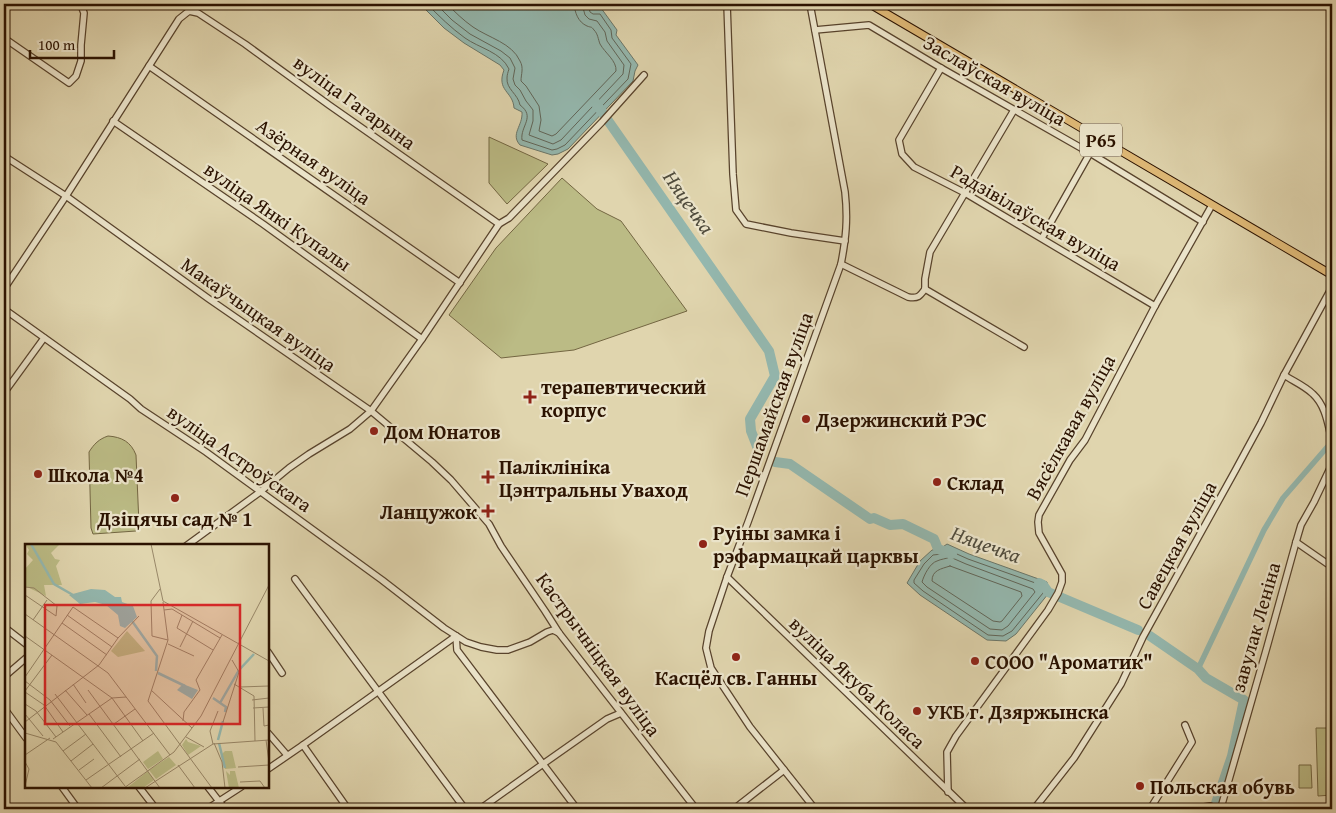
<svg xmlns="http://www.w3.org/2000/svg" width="1336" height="813" viewBox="0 0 1336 813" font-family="'Gentium Book Plus',serif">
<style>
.green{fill:#bbbb85;stroke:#736642}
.water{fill:#94b8af;stroke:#6a7669}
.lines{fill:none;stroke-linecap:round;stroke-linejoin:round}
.shore{stroke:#606558;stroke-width:1}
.canal{stroke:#94b8af;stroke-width:5.5}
.river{stroke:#94b8af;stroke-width:10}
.minor-casing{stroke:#58432c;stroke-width:8}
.major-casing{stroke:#2b1200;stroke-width:9}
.minor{stroke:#ebe4ca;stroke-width:5.5}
.major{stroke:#e0ba77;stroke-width:7}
.poi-dot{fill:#8f2418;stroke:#ebe4ca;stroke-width:2}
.labels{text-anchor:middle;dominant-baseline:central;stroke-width:4.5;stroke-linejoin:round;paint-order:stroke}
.shield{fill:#ebe4ca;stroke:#65513d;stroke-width:1}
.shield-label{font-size:19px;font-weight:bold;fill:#2b1200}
.street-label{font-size:20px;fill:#2b1200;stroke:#ebe4ca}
.poi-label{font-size:20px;font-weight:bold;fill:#2b1200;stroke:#ebe4ca;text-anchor:start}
.water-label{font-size:21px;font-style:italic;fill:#504c3d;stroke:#ebe4ca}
.inset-river{fill:none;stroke:#94b8af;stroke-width:2.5}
.inset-road{fill:none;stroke:#988768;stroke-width:1}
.view{fill:#d62828;fill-opacity:0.15;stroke:#d62828;stroke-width:2.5}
.inset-edge{fill:none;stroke:#2b1200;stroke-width:2.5}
</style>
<rect width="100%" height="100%" fill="#e0d5ae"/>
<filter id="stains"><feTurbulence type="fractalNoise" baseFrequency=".004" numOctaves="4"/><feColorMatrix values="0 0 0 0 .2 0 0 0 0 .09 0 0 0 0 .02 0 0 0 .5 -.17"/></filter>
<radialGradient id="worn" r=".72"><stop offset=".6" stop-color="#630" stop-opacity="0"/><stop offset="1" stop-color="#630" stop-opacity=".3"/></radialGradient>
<g class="green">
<path d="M 489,137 L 548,164 L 507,204 L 489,183 Z"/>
<path d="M 562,178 L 597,209 L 621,221 L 687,311 L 574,350 L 501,358 L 449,315 L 496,248 Z"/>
<path d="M 108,436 C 122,437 131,442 136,455 L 139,524 L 136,531 L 93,534 L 91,528 L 89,452 C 94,444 99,439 108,436 Z"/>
<path d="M 1316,728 L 1332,728 L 1332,795 L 1318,796 Z"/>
<path d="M 1299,765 L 1311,765 L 1312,788 L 1299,788 Z"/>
</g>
<g class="water">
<path d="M 420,4 L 586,4 L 593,5 L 594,9 L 601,8 L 617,30 L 616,35 L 638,65 L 635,71 L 633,81 L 568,149 L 558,154 L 552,155 L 520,145 C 510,134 523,126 522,112 L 514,108 C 513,91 496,91 504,70 L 500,65 L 464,43 L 444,28 Z"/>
<path d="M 947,544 L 969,554 L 1047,582 L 1048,594 L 1016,634 L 1006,641 L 987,640 L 920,595 L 907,583 L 920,561 L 932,550 L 940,549 Z"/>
</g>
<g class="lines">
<g class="shore">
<path d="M 427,4 C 439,16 451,28 465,38 C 479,48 501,52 509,69 C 508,72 507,75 507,78 C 506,89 518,94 520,105 C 536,117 520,126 522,140 L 552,150 L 557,149 L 565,145 L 628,79 L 631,64 L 612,38 L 611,30 L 600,14 L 593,14 L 590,12 L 588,4"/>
<path d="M 436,4 L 452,20 L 470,34 L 501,51 L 510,58 L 515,68 L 513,79 L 515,85 L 520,90 L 526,101 L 530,106 L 533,110 L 533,121 L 529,135 L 553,144 L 561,140 L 623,74 L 624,65 L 607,41 L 605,32 L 597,21 L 589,19 L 585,15 L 582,4"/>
<path d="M 447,4 C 455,12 463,20 473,27 C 489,38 512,43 520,61 C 524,68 521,74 521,81 L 526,86 L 539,106 L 541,120 L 539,131 L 552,136 L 556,134 L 616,71 C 617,61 605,53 600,44 C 598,39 598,34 594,30 C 591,26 592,28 587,26 C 578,22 575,13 574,4"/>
<path d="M 948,550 L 968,559 L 1041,585 L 1043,593 L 1012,631 L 1003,636 L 988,635 L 923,591 L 914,583 L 914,580 L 924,564 L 933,555 L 942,554 Z"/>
<path d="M 950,557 L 966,564 L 1033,589 L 1035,592 L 1008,626 L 1002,630 L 990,629 L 927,587 L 922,582 C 924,575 930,563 937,561 C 941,559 946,559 950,557 Z"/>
<path d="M 950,566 L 1021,592 L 1022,596 L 1002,621 L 1000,622 L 993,621 L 932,581 C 932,570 941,569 950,566 Z"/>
</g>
<path class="canal" d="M 1198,669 L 1264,530 L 1283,498 L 1329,445"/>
<g class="river">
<path d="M 595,102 L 769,351 L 775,376 L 750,419 L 751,431 L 760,454"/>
<path d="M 775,462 L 790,464 L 870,519 L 874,518 L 890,525 L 903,524 L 934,539 L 938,549 L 952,554"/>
<path d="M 1039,583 L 1043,585 L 1048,592 L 1138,630"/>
<path d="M 1150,636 L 1198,669 L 1206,678 L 1244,700 L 1232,756 L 1214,809"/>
</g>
<defs>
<g id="minor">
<path d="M 727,4 L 733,174 L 736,210 L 746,224 L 791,233 L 845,241"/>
<path d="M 810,4 L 845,192 C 848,219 846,238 841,264 L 748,522 L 727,577 L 709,631 L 706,648 L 711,668 L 750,727 L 815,809"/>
<path d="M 815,30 L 869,25 L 941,68 L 1090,153 L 1203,222"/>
<path d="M 4,38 L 69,83 L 76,76 L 81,61 L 81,45 L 84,13 L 81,5 L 78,4"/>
<path d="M 149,66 L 460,283"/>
<path d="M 941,68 L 899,140 L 902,154 L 914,167 L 965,193 L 1155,306"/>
<path d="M 113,121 L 263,224 L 422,339"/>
<path d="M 4,156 L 66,196 L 209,299 L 371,411 L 432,462 L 451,480 L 489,524 L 501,546 L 545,611 L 559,633 L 696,809"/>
<path d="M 1042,238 L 1090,153"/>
<path d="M 841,264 L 908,297 C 918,299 920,296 925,289"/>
<path d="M 4,289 L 66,196 L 179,19 L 189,11 L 198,13 L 245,44 L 329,105 L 499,224"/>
<path d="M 925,289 L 925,279 L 930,252 L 1014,110"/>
<path d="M 925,289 L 1024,347"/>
<path d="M 4,309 L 130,399 L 141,409 L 206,452 L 382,580 L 444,628 L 466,642 L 481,647 L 497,650 L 508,650 L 530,642 L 547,632 L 553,630 L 559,633"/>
<path d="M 1284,375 C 1293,381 1305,386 1313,394 C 1326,406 1328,425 1332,441"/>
<path d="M 4,393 L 44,338"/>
<path d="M 1296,542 L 1332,567"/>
<path d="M 186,546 L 260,492 L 289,468 L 309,454 L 350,429 L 371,411 L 422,339 L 499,224 L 509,218 L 602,122 L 644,75"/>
<path d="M 727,577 L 967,809"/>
<path d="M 295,579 L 465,809"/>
<path d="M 4,627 L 26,644"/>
<path d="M 456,636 L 457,650 L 577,809"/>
<path d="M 268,652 L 282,673"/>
<path d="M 4,677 L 26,658"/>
<path d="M 4,708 L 26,738"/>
<path d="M 268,733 L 287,755"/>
<path d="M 303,745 L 348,809"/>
<path d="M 268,769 L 303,745 L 456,636"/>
<path d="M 62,787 L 78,809"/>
<path d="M 139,787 L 156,809"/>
<path d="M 208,787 L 225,809"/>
<path d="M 948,792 L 947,752 L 956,736 L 1048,610 L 1058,593 L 1062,582 L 1062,574 L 1039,533 L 1038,522 L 1039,515 L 1070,460 L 1085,440 L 1155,306 L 1212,205"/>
<path d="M 1222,804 L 1267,647 L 1296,542 L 1301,525 L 1314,502 L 1332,464"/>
<path d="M 207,809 L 241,787"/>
<path d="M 480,809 L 543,764 L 607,719 L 621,713"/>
<path d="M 734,809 L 784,770"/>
<path d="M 1034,809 L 1074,758 L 1121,684 L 1143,637 L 1235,471 L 1261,423 L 1284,375 L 1332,287"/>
<path d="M 1150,809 L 1192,742 L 1185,725"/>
<path d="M 1192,809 L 1210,806"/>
</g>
<path id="major" d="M 870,4 L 1332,275"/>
</defs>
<use href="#minor" class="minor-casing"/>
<use href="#major" class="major-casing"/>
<use href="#minor" class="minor"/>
<use href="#major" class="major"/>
</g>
<g class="poi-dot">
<path d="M527.5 389.5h5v5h5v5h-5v5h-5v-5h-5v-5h5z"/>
<circle cx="806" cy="419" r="5"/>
<circle cx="374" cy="431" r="5"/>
<circle cx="38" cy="474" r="5"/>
<path d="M485.5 469.5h5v5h5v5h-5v5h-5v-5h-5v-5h5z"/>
<circle cx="937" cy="482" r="5"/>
<circle cx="175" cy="498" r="5"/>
<path d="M485.5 503.5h5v5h5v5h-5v5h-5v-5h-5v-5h5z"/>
<circle cx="703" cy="544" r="5"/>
<circle cx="736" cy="657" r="5"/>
<circle cx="975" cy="661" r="5"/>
<circle cx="917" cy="711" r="5"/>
<circle cx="1140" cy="786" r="5"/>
</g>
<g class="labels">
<rect class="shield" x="1080" y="123.5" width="42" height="33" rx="4"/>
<g class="shield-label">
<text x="1101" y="140">Р65</text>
</g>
<g class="street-label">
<text transform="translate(995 80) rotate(30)">Заслаўская вуліца</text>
<text transform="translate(355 102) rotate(36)">вуліца Гагарына</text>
<text transform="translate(314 161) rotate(35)">Азёрная вуліца</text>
<text transform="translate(278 216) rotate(35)">вуліца Янкі Купалы</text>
<text transform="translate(1036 217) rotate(30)">Радзівілаўская вуліца</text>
<text transform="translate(259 314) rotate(35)">Макаўчыцкая вуліца</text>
<text transform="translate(773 404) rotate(-70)">Першамайская вуліца</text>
<text transform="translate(1070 427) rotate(-61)">Вясёлкавая вуліца</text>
<text transform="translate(240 458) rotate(35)">вуліца Астроўскага</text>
<text transform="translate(1176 545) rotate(-61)">Савецкая вуліца</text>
<text transform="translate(1255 627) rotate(-74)">завулак Леніна</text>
<text transform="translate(599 654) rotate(54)">Кастрычніцкая вуліца</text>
<text transform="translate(858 682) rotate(44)">вуліца Якуба Коласа</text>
</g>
<g class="poi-label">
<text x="541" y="386">терапевтический<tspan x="541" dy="23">корпус</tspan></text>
<text x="816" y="419">Дзержинский РЭС</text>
<text x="384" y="431">Дом Юнатов</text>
<text x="499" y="466">Паліклініка<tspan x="499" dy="23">Цэнтральны Уваход</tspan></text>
<text x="48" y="474">Школа №4</text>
<text x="947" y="482">Склад</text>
<text x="477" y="511" text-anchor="end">Ланцужок</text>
<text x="175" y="518" text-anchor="middle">Дзіцячы сад № 1</text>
<text x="713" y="532">Руіны замка і<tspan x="713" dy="23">рэфармацкай царквы</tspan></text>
<text x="985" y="661">СООО "Ароматик"</text>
<text x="736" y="677" text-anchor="middle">Касцёл св. Ганны</text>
<text x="927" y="711">УКБ г. Дзяржынска</text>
<text x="1150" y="786">Польская обувь</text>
</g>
<g class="water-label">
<text transform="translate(689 202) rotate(55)">Няцечка</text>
<text transform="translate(986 544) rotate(20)">Няцечка</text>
</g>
</g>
<g transform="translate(25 544)">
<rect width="244" height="244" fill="#e0d5ae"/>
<path d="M 0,0 L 34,1 L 26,9 L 30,15 L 35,16 L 31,22 L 37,41 L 19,41 L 21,52 L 0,42 L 0,25 L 8,16 L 2,10 L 4,6 ZM 102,87 L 120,107 L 93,113 L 86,107 ZM 161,195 L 163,198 L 176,202 L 163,211 L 157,201 ZM 133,207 L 138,215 L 123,225 L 118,218 ZM 200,207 L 207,207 L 211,224 L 200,225 L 197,210 ZM 144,213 L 151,221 L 131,235 L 124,226 ZM 123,227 L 129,236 L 118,244 L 102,244 ZM 201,227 L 205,231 L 205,227 L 210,227 L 214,244 L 204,244 Z" fill="#bbbb85"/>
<path d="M 66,45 L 80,46 L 90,53 L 96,53 L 97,58 L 108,62 L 112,73 L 100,84 L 95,82 L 93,71 L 81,61 L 70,58 L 55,60 L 44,51 ZM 158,140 L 173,146 L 167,155 L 152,146 Z" fill="#94b8af"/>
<path class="inset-river" d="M 6,0 L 29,40 L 48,51M 107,77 L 132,112 L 131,127M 215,125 L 229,110M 133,129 L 160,142M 188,154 L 201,163 L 200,168M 195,159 L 214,126M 193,196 L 198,177M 194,199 L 200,224"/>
<path class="inset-road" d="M 126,0 L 138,57 L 244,117M 0,43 L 9,44 L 32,62 L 31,72 L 0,51M 135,45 L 126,57 L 127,92 L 143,96M 138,58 L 143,96 L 123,157 L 187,244M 139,66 L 147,65 L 195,94M 0,70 L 83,129 L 145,211M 42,71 L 87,103M 157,71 L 152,84 L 188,106M 8,76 L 22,56M 37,79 L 82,111M 0,92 L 87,154 L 101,153M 143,100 L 169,112M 155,103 L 168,77M 0,133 L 48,63 L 93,94M 0,137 L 25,156 L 45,182M 48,140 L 61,159M 209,140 L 229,152 L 230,197M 215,143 L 244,142M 40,146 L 62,171M 63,146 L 135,244M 126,146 L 167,184M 0,147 L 27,111M 0,148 L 19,161 L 38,188M 30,150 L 100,242M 227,156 L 244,154M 0,160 L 11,167 L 31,193M 228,164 L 244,163M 238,164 L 239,182 L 244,181M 0,170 L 18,192M 64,170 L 96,213M 158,177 L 159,168 L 175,146 L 171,136 L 197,91M 0,178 L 74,121 L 93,94 L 114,72M 198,178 L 214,128 L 207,116M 89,180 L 110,165M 0,189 L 31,198 L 67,244M 161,193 L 179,203M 28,195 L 87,154 L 118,197M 241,196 L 244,218M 189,199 L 197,218 L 200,244M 188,200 L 185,187 L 193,167M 38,207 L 61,190M 0,211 L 25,194M 46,217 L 68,200M 0,218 L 4,225 L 0,242M 153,221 L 170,244M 213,223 L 244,221M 54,226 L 69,215M 61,236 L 129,189M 215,238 L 235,237 L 240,244M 76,244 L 115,215M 99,244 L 149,208 L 176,172 L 244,41M 120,244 L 188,200 L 244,196"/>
<path class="view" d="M 20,61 L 215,61 L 215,180 L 20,180 Z"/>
<rect width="244" height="244" class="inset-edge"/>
</g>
<rect width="1336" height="813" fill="none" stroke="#e0d5ae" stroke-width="20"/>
<rect x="5" y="5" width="1326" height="803" fill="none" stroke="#2b1200" stroke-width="2.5"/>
<rect x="10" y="10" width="1316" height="793" fill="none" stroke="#2b1200"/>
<path d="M30 50v8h84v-8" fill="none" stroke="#2b1200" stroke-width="2.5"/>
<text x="38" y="50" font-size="15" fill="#2b1200" stroke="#ebe4ca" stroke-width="4" paint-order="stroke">100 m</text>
<rect width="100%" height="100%" filter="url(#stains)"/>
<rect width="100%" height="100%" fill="url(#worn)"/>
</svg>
